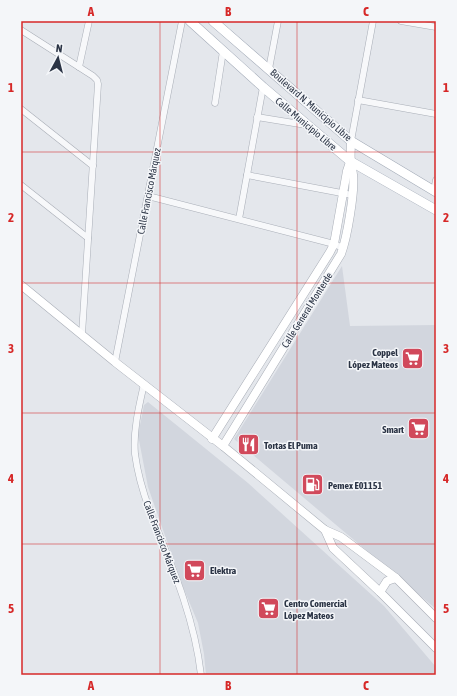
<svg xmlns="http://www.w3.org/2000/svg" width="457" height="696" viewBox="0 0 457 696" font-family="'Asap Condensed',sans-serif">
<style>
.built{fill:#d2d6de}
.lines{fill:none;stroke-linecap:round;stroke-linejoin:round}
.minor-casing{stroke:#a9aeb7;stroke-width:7}
.secondary-casing{stroke:#a9aeb7;stroke-width:9}
.primary-casing{stroke:#a3abb8;stroke-width:10}
.minor{stroke:#f7f8fa;stroke-width:6}
.secondary{stroke:#fff;stroke-width:8}
.primary{stroke:#fff;stroke-width:9}
.grid{fill:none;stroke:#d62828;stroke-width:1;stroke-opacity:0.55}
.labels{text-anchor:middle;dominant-baseline:central;stroke-width:3;stroke-linejoin:round;paint-order:stroke}
.street-label{font-size:10px;fill:#2b3445;stroke:#f4f6f9}
.poi-label{font-size:10px;font-weight:bold;fill:#2b3445;stroke:#f4f6f9;text-anchor:start}
.neatline{fill:none;stroke:#d62828;stroke-width:1.5}
.grid-label{font-size:13px;text-anchor:middle;font-weight:bold;fill:#d62828}
</style>
<rect width="100%" height="100%" fill="#e4e7ec"/>
<g class="built">
<path d="M 342,266 L 350,326 L 436,325 L 436,609 L 234,439 Z"/>
<path d="M 148,402 L 248,483 L 384,606 L 436,667 L 436,675 L 206,675 L 204,654 L 198,623 L 183,587 L 148,487 L 138,435 L 144,405 Z"/>
</g>
<g class="lines">
<defs>
<g id="minor">
<path d="M 401,21 L 436,27"/>
<path d="M 21,30 L 93,76 L 97,80 L 98,84 L 82,334"/>
<path d="M 79,67 L 89,21"/>
<path d="M 269,69 L 278,21"/>
<path d="M 358,100 L 436,114"/>
<path d="M 215,103 L 223,51"/>
<path d="M 21,109 L 93,166"/>
<path d="M 257,117 L 306,125"/>
<path d="M 351,141 L 373,21"/>
<path d="M 247,175 L 352,195"/>
<path d="M 21,185 L 88,238"/>
<path d="M 434,191 L 436,180"/>
<path d="M 148,196 L 334,244 L 343,248"/>
<path d="M 239,219 L 263,87"/>
<path d="M 115,362 L 182,21"/>
<path d="M 144,384 C 139,406 133,431 135,454 C 138,477 146,502 155,524 C 175,573 195,622 201,675"/>
</g>
<g id="secondary">
<path d="M 21,285 L 115,362 L 223,446 L 325,530 L 341,537 L 396,578 L 436,618"/>
<path d="M 212,439 L 330,252 L 334,244 L 347,171 L 350,162"/>
<path d="M 223,446 L 341,254 C 347,238 355,192 353,175 C 353,171 351,167 351,163 C 350,156 351,148 351,141"/>
<path d="M 325,530 L 333,548 L 380,592 L 436,648"/>
<path d="M 380,592 L 387,581 L 396,578"/>
</g>
<g id="primary">
<path d="M 190,21 L 263,87 L 350,161 L 436,210"/>
<path d="M 213,21 L 351,141 L 436,192"/>
</g>
</defs>
<use href="#minor" class="minor-casing"/>
<use href="#secondary" class="secondary-casing"/>
<use href="#primary" class="primary-casing"/>
<use href="#minor" class="minor"/>
<use href="#secondary" class="secondary"/>
<use href="#primary" class="primary"/>
</g>
<path class="grid" d="M 160,21 L 160,675M 297,21 L 297,675M 21,152 L 436,152M 21,283 L 436,283M 21,413 L 436,413M 21,544 L 436,544"/>
<defs>
<symbol id="supermarket-square" viewBox="-11 -11 22 22"><rect x="-9" y="-9" width="18" height="18" rx="4" fill="#d1495b" stroke="#f4f6f9"/><path d="M-6-5.5h2.5l.6 2H6L4.5 2H-2.5L-4.4-4H-6ZM-1.5 3.2a1.3 1.3 0 1 0 .1 0ZM3 3.2a1.3 1.3 0 1 0 .1 0Z" fill="#fff"/></symbol>
<symbol id="restaurant-square" viewBox="-11 -11 22 22"><rect x="-9" y="-9" width="18" height="18" rx="4" fill="#d1495b" stroke="#f4f6f9"/><path d="M-5-6h1v4h1v-4h1v4h1v-4h1v5L-1.5 .5V6h-2V.5L-5-1ZM5-6V6H3V1.5H1.5Q1.5-4 5-6Z" fill="#fff"/></symbol>
<symbol id="fuel-square" viewBox="-11 -11 22 22"><rect x="-9" y="-9" width="18" height="18" rx="4" fill="#d1495b" stroke="#f4f6f9"/><path d="M-5.5-6h7V0h2V4h1.3V-2.5L3-4.5l.8-.8L6-3V5H2.5V1h-1V6h-7ZM-4.2-4.7v3.2H.2V-4.7Z" fill="#fff"/></symbol>
</defs>
<g fill-rule="evenodd">
<use href="#supermarket-square" x="400" y="346" width="25" height="25"/>
<use href="#supermarket-square" x="406" y="416" width="25" height="25"/>
<use href="#restaurant-square" x="236" y="432" width="25" height="25"/>
<use href="#fuel-square" x="300" y="472" width="25" height="25"/>
<use href="#supermarket-square" x="182" y="558" width="25" height="25"/>
<use href="#supermarket-square" x="256" y="596" width="25" height="25"/>
</g>
<g class="labels">
<g class="street-label">
<text transform="translate(311 105) rotate(41)">Boulevard N. Municipio Libre</text>
<text transform="translate(306 124) rotate(40)">Calle Municipio Libre</text>
<text transform="translate(149 191) rotate(-79)">Calle Francisco Márquez</text>
<text transform="translate(307 310) rotate(-58)">Calle General Monterde</text>
<text transform="translate(162 542) rotate(69)">Calle Francisco Márquez</text>
</g>
<g class="poi-label">
<text x="398" y="352" text-anchor="end">Coppel<tspan x="398" dy="12">López Mateos</tspan></text>
<text x="404" y="429" text-anchor="end">Smart</text>
<text x="264" y="445">Tortas El Puma</text>
<text x="328" y="485">Pemex E01151</text>
<text x="210" y="570">Elektra</text>
<text x="284" y="603">Centro Comercial<tspan x="284" dy="12">López Mateos</tspan></text>
</g>
</g>
<rect width="457" height="696" fill="none" stroke="#f4f6f9" stroke-width="44"/>
<g transform="translate(58 58) rotate(7)" stroke="#f4f6f9" stroke-width="3" paint-order="stroke">
<path d="M0-3L7 15L0 10L-7 15Z" fill="#2b3445"/>
<text y="-6" font-size="11" font-weight="bold" text-anchor="middle" fill="#2b3445">N</text>
</g>
<rect x="22" y="22" width="413" height="652" class="neatline"/>
<g class="grid-label">
<text x="91" y="16">A</text>
<text x="228" y="16">B</text>
<text x="366" y="16">C</text>
<text x="11" y="92">1</text>
<text x="446" y="92">1</text>
<text x="11" y="222">2</text>
<text x="446" y="222">2</text>
<text x="11" y="353">3</text>
<text x="446" y="353">3</text>
<text x="11" y="483">4</text>
<text x="446" y="483">4</text>
<text x="11" y="613">5</text>
<text x="446" y="613">5</text>
<text x="91" y="690">A</text>
<text x="228" y="690">B</text>
<text x="366" y="690">C</text>
</g>
</svg>
